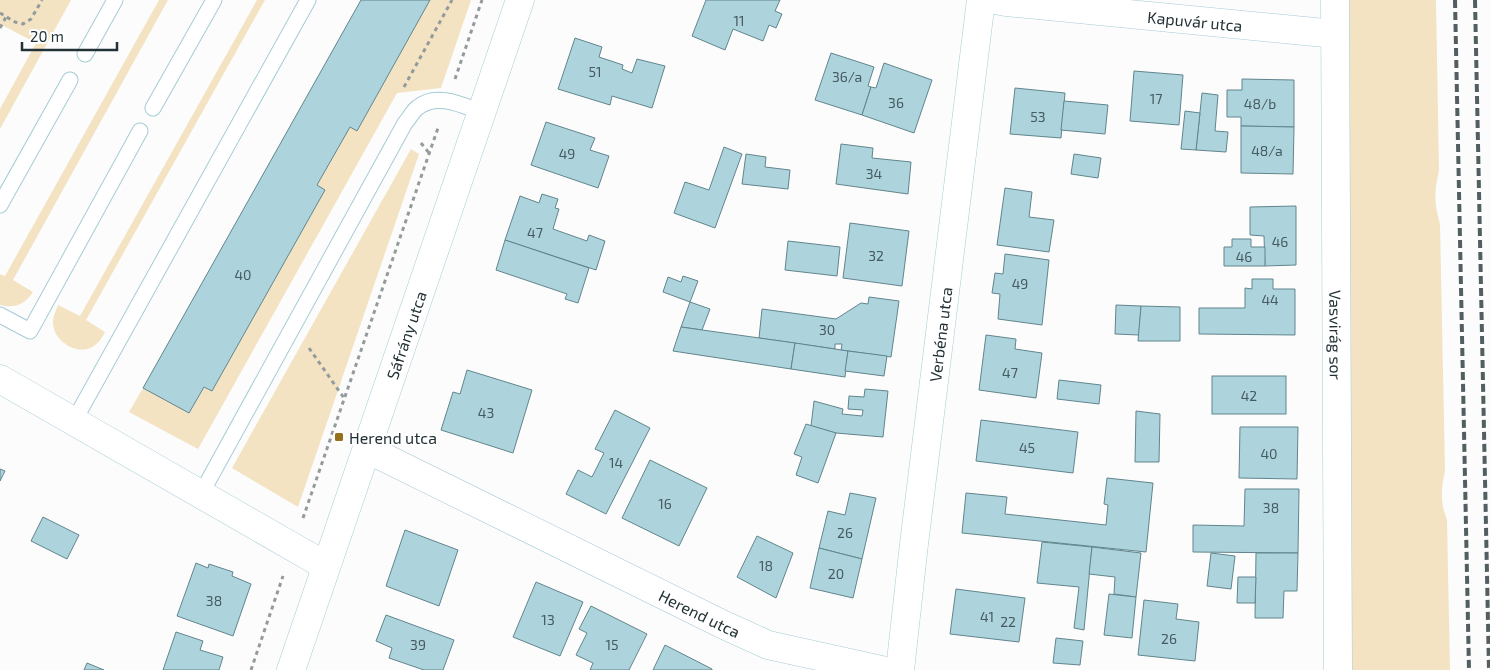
<svg xmlns="http://www.w3.org/2000/svg" width="1490" height="670" viewBox="0 0 1490 670" font-family="'Exo 2',sans-serif">
<style>
.green{fill:#f3e3c2}
.building{fill:#add3dc;stroke:#61858d}
.lines{fill:none;stroke-linecap:round;stroke-linejoin:round}
.lane-casing{stroke:#a6ccd5;stroke-width:17}
.street-casing{stroke:#a6ccd5;stroke-width:29}
.path{stroke:#949b9d;stroke-width:3;stroke-dasharray:4 4;stroke-linecap:butt}
.lane{stroke:#fff;stroke-width:15}
.street{stroke:#fff;stroke-width:28}
.rail{stroke:#525e61;stroke-width:4;stroke-dasharray:8 4;stroke-linecap:butt}
.poi-dot{fill:#96721c;stroke:#fff;stroke-width:2}
.labels{text-anchor:middle;dominant-baseline:central;stroke-width:4;stroke-linejoin:round;paint-order:stroke}
.number-label{font-size:14px;fill:#465a60}
.street-label{font-size:16px;fill:#233236;stroke:#fff}
.poi-label{font-size:16px;fill:#233236;stroke:#fff;text-anchor:start}
</style>
<rect width="100%" height="100%" fill="#fcfcfc"/>
<g class="green">
<path d="M 0,0 L 71,0 L 0,129 L 0,109 L 36,43 L 0,24 Z"/>
<path d="M 159,0 L 168,0 L 13,280 L 33,292 C 25,304 15,309 0,305 L 0,274 L 5,276 Z"/>
<path d="M 257,0 L 265,0 L 86,320 L 105,332 C 102,338 98,344 92,347 C 78,355 58,343 54,329 C 51,320 55,313 58,305 L 80,316 Z"/>
<path d="M 430,0 L 471,0 L 441,88 L 397,93 L 198,449 L 129,412 L 143,388 L 189,413 L 204,387 L 212,391 L 325,190 L 317,185 L 350,127 L 357,131 Z"/>
<path d="M 1335,0 L 1436,0 L 1439,171 C 1434,191 1434,204 1440,224 L 1445,471 C 1441,489 1440,502 1447,520 L 1450,670 L 1338,670 Z"/>
<path d="M 411,149 L 419,154 L 298,507 L 232,468 Z"/>
</g>
<g class="building">
<path d="M 361,0 L 430,0 L 357,131 L 350,127 L 317,185 L 325,190 L 212,391 L 204,387 L 189,413 L 143,388 Z"/>
<path d="M 706,0 L 780,0 L 775,11 L 782,14 L 776,28 L 769,25 L 763,41 L 733,29 L 725,50 L 692,36 Z"/>
<path d="M 575,38 L 602,47 L 599,57 L 623,65 L 622,69 L 632,73 L 637,59 L 665,66 L 652,108 L 612,96 L 610,105 L 558,89 Z"/>
<path d="M 831,53 L 874,67 L 868,86 L 871,87 L 862,115 L 815,100 Z"/>
<path d="M 884,63 L 932,80 L 914,133 L 862,115 L 871,87 L 876,88 Z"/>
<path d="M 1134,71 L 1183,75 L 1179,125 L 1130,121 Z"/>
<path d="M 1242,79 L 1294,80 L 1294,127 L 1241,126 L 1241,117 L 1227,117 L 1227,90 L 1242,90 Z"/>
<path d="M 1015,88 L 1065,93 L 1061,138 L 1010,134 Z"/>
<path d="M 1202,93 L 1218,95 L 1215,131 L 1228,132 L 1226,152 L 1196,150 Z"/>
<path d="M 1064,101 L 1108,105 L 1105,134 L 1061,130 Z"/>
<path d="M 1185,111 L 1200,113 L 1196,150 L 1181,149 Z"/>
<path d="M 546,122 L 595,138 L 590,150 L 609,156 L 598,188 L 531,165 Z"/>
<path d="M 1241,126 L 1294,127 L 1293,174 L 1241,173 Z"/>
<path d="M 841,144 L 873,148 L 872,158 L 911,162 L 908,194 L 836,184 Z"/>
<path d="M 724,147 L 742,154 L 715,228 L 674,213 L 685,182 L 709,190 Z"/>
<path d="M 746,154 L 766,157 L 765,167 L 790,170 L 788,189 L 742,184 Z"/>
<path d="M 1074,154 L 1101,158 L 1098,178 L 1071,174 Z"/>
<path d="M 1005,188 L 1032,192 L 1029,217 L 1054,220 L 1049,252 L 997,245 Z"/>
<path d="M 542,194 L 558,199 L 555,208 L 559,209 L 553,229 L 587,241 L 589,235 L 605,241 L 596,270 L 505,240 L 520,196 L 539,203 Z"/>
<path d="M 1296,206 L 1296,265 L 1265,266 L 1264,236 L 1250,235 L 1250,207 Z"/>
<path d="M 850,223 L 909,231 L 902,286 L 843,278 Z"/>
<path d="M 1232,239 L 1251,239 L 1251,247 L 1265,247 L 1265,266 L 1224,266 L 1224,247 L 1232,247 Z"/>
<path d="M 505,240 L 589,268 L 578,303 L 565,299 L 567,294 L 496,270 Z"/>
<path d="M 788,241 L 840,247 L 837,276 L 785,270 Z"/>
<path d="M 1005,254 L 1049,260 L 1042,325 L 998,319 L 1000,294 L 992,293 L 995,273 L 1003,274 Z"/>
<path d="M 683,276 L 698,281 L 690,302 L 663,292 L 668,277 L 681,282 Z"/>
<path d="M 1252,279 L 1273,279 L 1273,289 L 1295,289 L 1295,335 L 1199,334 L 1199,308 L 1245,308 L 1245,288 L 1252,289 Z"/>
<path d="M 869,297 L 899,301 L 891,357 L 841,350 L 842,344 L 835,344 L 835,349 L 759,338 L 762,309 L 836,319 L 861,303 L 868,304 Z"/>
<path d="M 690,302 L 710,309 L 702,330 L 681,327 Z"/>
<path d="M 1116,305 L 1141,306 L 1139,335 L 1115,334 Z"/>
<path d="M 1141,306 L 1180,307 L 1180,341 L 1138,341 Z"/>
<path d="M 681,327 L 795,343 L 791,369 L 673,351 Z"/>
<path d="M 986,335 L 1016,339 L 1015,349 L 1042,353 L 1036,398 L 979,390 Z"/>
<path d="M 795,343 L 848,351 L 845,377 L 791,369 Z"/>
<path d="M 848,351 L 887,356 L 884,376 L 845,371 Z"/>
<path d="M 467,370 L 532,390 L 513,453 L 441,430 L 453,392 L 460,394 Z"/>
<rect x="1212" y="376" width="74" height="38"/>
<path d="M 1059,380 L 1101,385 L 1099,404 L 1057,399 Z"/>
<path d="M 865,389 L 888,391 L 883,437 L 836,433 L 811,426 L 814,401 L 843,409 L 842,414 L 862,416 L 863,410 L 848,409 L 849,396 L 864,397 Z"/>
<path d="M 615,410 L 650,428 L 606,514 L 566,494 L 578,470 L 592,477 L 604,453 L 595,449 Z"/>
<path d="M 1136,411 L 1160,414 L 1159,462 L 1135,462 Z"/>
<path d="M 981,420 L 1078,432 L 1073,473 L 976,461 Z"/>
<path d="M 806,424 L 836,433 L 818,483 L 796,475 L 802,457 L 794,454 Z"/>
<path d="M 1240,427 L 1298,427 L 1297,479 L 1239,478 Z"/>
<path d="M 650,460 L 707,488 L 679,546 L 622,518 Z"/>
<path d="M 0,469 L 5,471 L 0,481 Z"/>
<path d="M 1107,478 L 1153,483 L 1146,552 L 962,533 L 966,493 L 1007,497 L 1005,514 L 1106,525 L 1108,505 L 1104,504 Z"/>
<path d="M 1245,489 L 1299,489 L 1298,553 L 1193,552 L 1193,525 L 1244,526 Z"/>
<path d="M 850,493 L 876,498 L 862,559 L 819,548 L 828,511 L 845,515 Z"/>
<path d="M 43,517 L 79,535 L 67,559 L 31,541 Z"/>
<path d="M 405,530 L 458,550 L 439,606 L 386,586 Z"/>
<path d="M 757,536 L 793,553 L 776,598 L 737,577 Z"/>
<path d="M 1042,542 L 1092,547 L 1084,630 L 1074,628 L 1079,587 L 1037,583 Z"/>
<path d="M 1092,547 L 1141,553 L 1136,597 L 1114,594 L 1115,577 L 1089,574 Z"/>
<path d="M 819,548 L 862,559 L 853,598 L 810,588 Z"/>
<path d="M 1211,553 L 1235,556 L 1231,589 L 1207,586 Z"/>
<path d="M 1256,553 L 1298,553 L 1297,591 L 1284,591 L 1283,618 L 1255,618 Z"/>
<path d="M 196,563 L 208,568 L 209,564 L 233,572 L 232,576 L 251,584 L 233,636 L 177,616 Z"/>
<path d="M 1238,577 L 1256,577 L 1255,603 L 1237,603 Z"/>
<path d="M 536,582 L 583,602 L 560,656 L 513,637 Z"/>
<path d="M 956,589 L 1025,598 L 1019,642 L 950,634 Z"/>
<path d="M 1109,594 L 1136,597 L 1132,638 L 1104,635 Z"/>
<path d="M 1144,600 L 1178,604 L 1176,619 L 1199,622 L 1195,661 L 1138,655 Z"/>
<path d="M 591,606 L 647,634 L 629,670 L 590,670 L 593,663 L 576,655 L 587,633 L 579,629 Z"/>
<path d="M 386,615 L 454,640 L 443,670 L 424,670 L 389,658 L 392,648 L 376,641 Z"/>
<path d="M 176,632 L 203,641 L 200,650 L 223,657 L 219,670 L 163,670 Z"/>
<path d="M 1056,638 L 1083,641 L 1080,665 L 1053,663 Z"/>
<path d="M 665,645 L 712,669 L 712,670 L 653,670 Z"/>
<path d="M 87,663 L 104,670 L 84,670 Z"/>
</g>
<g class="lines">
<defs>
<g id="lane">
<path d="M 85,54 L 115,0"/>
<path d="M 153,108 L 214,0"/>
<path d="M 0,205 L 70,80"/>
<path d="M 0,315 L 30,331 L 140,131"/>
<path d="M 74,421 L 308,0"/>
<path d="M 201,494 L 405,123 C 409,119 412,112 417,108 C 436,92 462,105 481,112"/>
</g>
<g id="street">
<path id="s1" d="M 995,0 L 1006,2 L 1335,34"/>
<path id="s2" d="M 1335,0 L 1338,670"/>
<path d="M 0,379 L 326,566"/>
<path id="s3" d="M 367,449 L 724,625 L 768,645 L 881,670"/>
<path id="s4" d="M 291,670 L 520,0"/>
<path id="s5" d="M 900,670 L 914,544 L 981,0"/>
</g>
</defs>
<use href="#lane" class="lane-casing"/>
<use href="#street" class="street-casing"/>
<g class="path">
<path d="M 0,13 L 15,22 L 23,24 L 31,19 L 42,0"/>
<path d="M 0,28 L 6,17"/>
<path d="M 455,79 L 482,0"/>
<path d="M 404,87 L 452,0"/>
<path d="M 421,143 L 429,153"/>
<path d="M 309,348 L 344,398"/>
<path d="M 303,518 L 439,125"/>
<path d="M 251,670 L 283,576"/>
</g>
<use href="#lane" class="lane"/>
<use href="#street" class="street"/>
<g class="rail">
<path d="M 1455,0 L 1469,670"/>
<path d="M 1475,0 L 1489,670"/>
</g>
</g>
<rect class="poi-dot" x="334" y="432" width="10" height="10" rx="2.5"/>
<g class="labels">
<g class="number-label">
<text x="739" y="20">11</text>
<text x="595" y="71">51</text>
<text x="847" y="76">36/a</text>
<text x="1156" y="98">17</text>
<text x="896" y="102">36</text>
<text x="1260" y="103">48/b</text>
<text x="1038" y="116">53</text>
<text x="1267" y="150">48/a</text>
<text x="567" y="153">49</text>
<text x="874" y="173">34</text>
<text x="535" y="232">47</text>
<text x="1280" y="241">46</text>
<text x="876" y="255">32</text>
<text x="1244" y="256">46</text>
<text x="243" y="274">40</text>
<text x="1020" y="283">49</text>
<text x="1270" y="299">44</text>
<text x="827" y="329">30</text>
<text x="1010" y="372">47</text>
<text x="1249" y="395">42</text>
<text x="486" y="412">43</text>
<text x="1027" y="447">45</text>
<text x="1269" y="453">40</text>
<text x="616" y="462">14</text>
<text x="665" y="503">16</text>
<text x="1271" y="507">38</text>
<text x="845" y="532">26</text>
<text x="766" y="565">18</text>
<text x="836" y="573">20</text>
<text x="214" y="600">38</text>
<text x="987" y="616">41</text>
<text x="548" y="619">13</text>
<text x="1008" y="621">22</text>
<text x="1169" y="638">26</text>
<text x="418" y="644">39</text>
<text x="612" y="644">15</text>
</g>
<g class="street-label">
<text stroke="none"><textPath href="#s1" startOffset="201">Kapuvár utca</textPath></text>
<text stroke="none"><textPath href="#s4" startOffset="354">Sáfrány utca</textPath></text>
<text stroke="none"><textPath href="#s5" startOffset="338">Verbéna utca</textPath></text>
<text stroke="none"><textPath href="#s2" startOffset="335">Vasvirág sor</textPath></text>
<text stroke="none"><textPath href="#s3" startOffset="371">Herend utca</textPath></text>
</g>
<g class="poi-label">
<text x="349" y="437">Herend utca</text>
</g>
</g>
<path d="M22 42v8h95v-8" fill="none" stroke="#233236" stroke-width="2.5"/>
<text x="30" y="42" font-size="15" fill="#233236" stroke="#ffffff" stroke-width="4" paint-order="stroke">20 m</text>
</svg>
